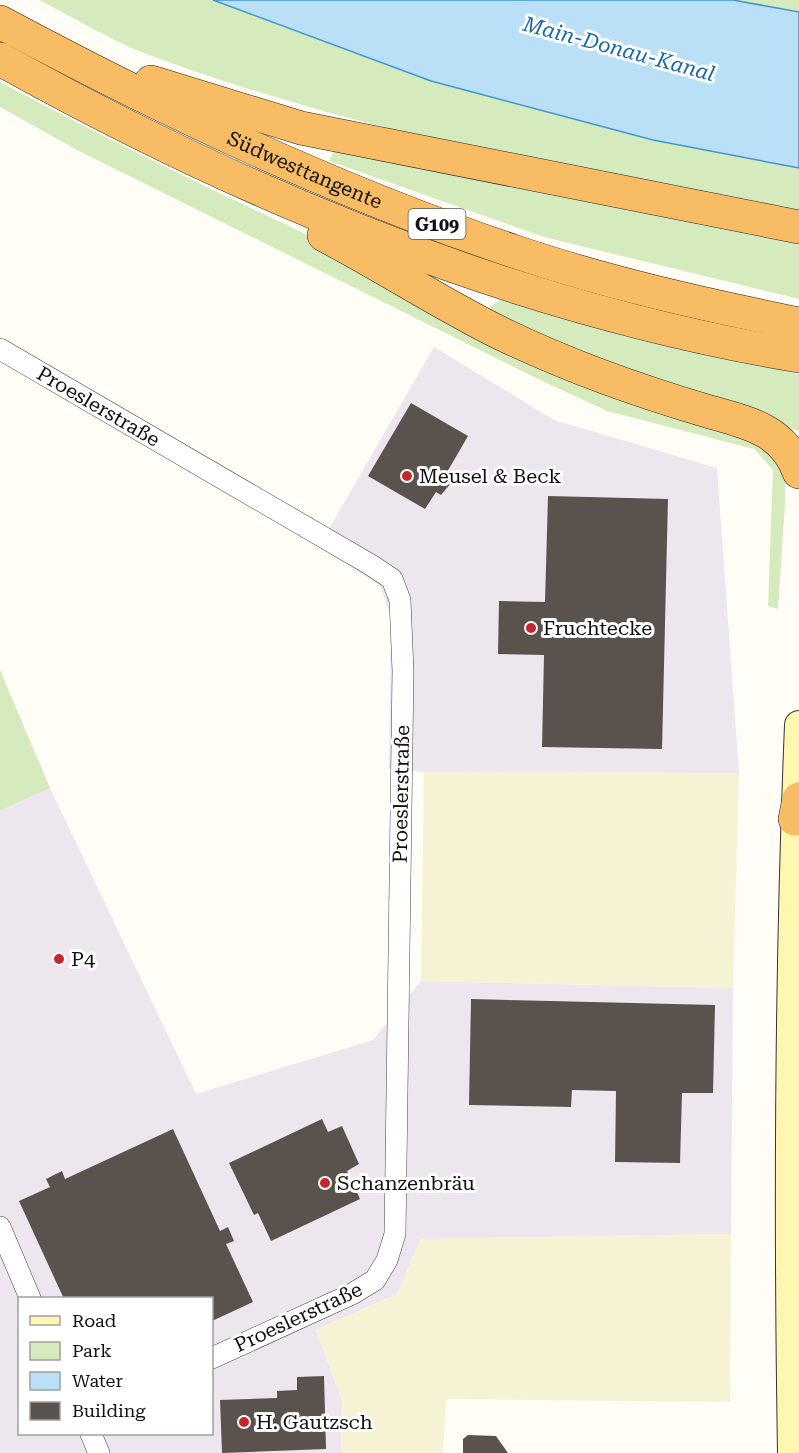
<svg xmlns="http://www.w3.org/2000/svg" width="799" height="1453" viewBox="0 0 799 1453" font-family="'Roboto Serif',serif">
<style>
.industrial{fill:#eee6ef;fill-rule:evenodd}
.farmland{fill:#f6f3d4}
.green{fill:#d5ebbd}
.water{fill:#b9e0f7;stroke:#3f96cf;stroke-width:1.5}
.building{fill:#5a524d}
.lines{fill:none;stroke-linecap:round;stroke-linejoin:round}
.minor-casing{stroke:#444;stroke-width:22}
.secondary-casing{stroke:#333;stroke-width:30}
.trunk-casing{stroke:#222;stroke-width:34}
.minor{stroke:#fff;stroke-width:21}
.secondary{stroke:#fff6b0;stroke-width:28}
.trunk{stroke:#f7bc64;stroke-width:33}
.poi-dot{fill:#c4262e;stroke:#fff;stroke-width:2}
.labels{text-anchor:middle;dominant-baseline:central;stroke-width:6;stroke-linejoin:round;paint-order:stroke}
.shield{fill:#fff;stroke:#585858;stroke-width:1.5}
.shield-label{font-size:18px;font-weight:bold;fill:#111}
.street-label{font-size:20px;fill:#111;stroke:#fff}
.poi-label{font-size:20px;fill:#111;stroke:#fff;text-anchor:start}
.water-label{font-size:21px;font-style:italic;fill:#1768a6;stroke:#fff}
</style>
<rect width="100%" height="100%" fill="#fffdf5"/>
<g class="industrial">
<path d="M 434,347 L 554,420 L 717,468 L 739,773 L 424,772 L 389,769 L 391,617 L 380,586 L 319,546 Z"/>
<path d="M 50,788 L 196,1094 L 373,1040 L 421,981 L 733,988 L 731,1234 L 421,1239 L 397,1294 L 316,1330 L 342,1400 L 341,1453 L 0,1453 L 0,811 ZM 20,1298 L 212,1298 L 212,1434 L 20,1434 Z"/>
</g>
<g class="farmland">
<path d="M 424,772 L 739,773 L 733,988 L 421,981 Z"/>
<path d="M 731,1234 L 730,1402 L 446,1399 L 443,1453 L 341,1453 L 342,1400 L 316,1330 L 397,1294 L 421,1239 Z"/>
</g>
<g class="green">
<path d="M 39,0 L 213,0 L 431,81 L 653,140 L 799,168 L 799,218 C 579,172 355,132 144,53 C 108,39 73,17 39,0 Z"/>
<path d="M 733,0 L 799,0 L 799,12 Z"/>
<path d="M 0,82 C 247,214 504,324 759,437 L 785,472 L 785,504 L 778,609 L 768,606 L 773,470 L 754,449 L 607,411 L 534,377 L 77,150 L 0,107 Z"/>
<path d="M 336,147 L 799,239 L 799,299 L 544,237 L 329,161 Z"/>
<path d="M 501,299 L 627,337 L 799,374 L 799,431 L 704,404 L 488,313 L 490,307 Z"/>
<path d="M 0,670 L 50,788 L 0,811 Z"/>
</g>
<path class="water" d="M 213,0 L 733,0 L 799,12 L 799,168 L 653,140 L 431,81 Z"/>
<g class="building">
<path d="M 411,403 L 468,436 L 443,479 L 451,483 L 441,495 L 436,492 L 425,509 L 368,476 Z"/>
<path d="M 548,496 L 668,499 L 662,749 L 542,747 L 544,655 L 498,654 L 499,601 L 545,602 Z"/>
<path d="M 471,999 L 715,1005 L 713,1093 L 682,1093 L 680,1163 L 615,1162 L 616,1091 L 572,1090 L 571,1107 L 469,1105 Z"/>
<path d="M 322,1119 L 328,1132 L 342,1126 L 359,1164 L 347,1171 L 360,1199 L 271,1241 L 258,1213 L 254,1215 L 229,1163 Z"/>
<path d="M 173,1129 L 220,1231 L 228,1227 L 234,1241 L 226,1244 L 253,1302 L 212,1321 L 212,1299 L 64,1299 L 19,1201 L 50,1187 L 46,1179 L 62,1171 L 65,1179 Z"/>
<path d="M 324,1376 L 326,1449 L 222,1453 L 220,1400 L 277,1398 L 277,1391 L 297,1390 L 297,1377 Z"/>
<path d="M 468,1435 L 496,1436 L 508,1453 L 463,1453 L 463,1439 Z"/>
</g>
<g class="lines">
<defs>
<g id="minor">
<path id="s1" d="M 0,349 L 371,565 L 392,579 L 400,600 L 403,671 L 395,1234 L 387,1260 L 375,1280 L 352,1294 L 212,1358"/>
<path d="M 0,1227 L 30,1298"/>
<path d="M 91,1434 L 99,1453"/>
</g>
<path id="secondary" d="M 792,1453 C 788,1210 789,968 799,725"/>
<g id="trunk">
<path id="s2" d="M 0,22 C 166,111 335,191 513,251 C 607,283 702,304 799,324"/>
<path d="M 0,59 C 247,197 519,309 799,356"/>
<path d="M 151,82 L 301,128 L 799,227"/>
<path d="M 324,235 C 381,265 435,300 492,329 C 562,364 635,390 710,412 C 749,423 784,430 799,472"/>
<path d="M 795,819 L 799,799"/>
</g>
</defs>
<use href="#minor" class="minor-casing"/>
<use href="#secondary" class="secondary-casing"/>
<use href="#trunk" class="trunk-casing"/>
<use href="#minor" class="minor"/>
<use href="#secondary" class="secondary"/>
<use href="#trunk" class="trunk"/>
</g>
<g class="poi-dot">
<circle cx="407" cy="476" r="6"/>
<circle cx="531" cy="628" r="6"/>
<circle cx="59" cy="959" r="6"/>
<circle cx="325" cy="1183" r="6"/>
<circle cx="244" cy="1422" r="6"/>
</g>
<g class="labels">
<rect class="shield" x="408.5" y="209" width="57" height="30" rx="4.5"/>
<g class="shield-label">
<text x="437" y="224">G109</text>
</g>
<g class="street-label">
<text stroke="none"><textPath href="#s2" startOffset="339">Südwesttangente</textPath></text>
<text stroke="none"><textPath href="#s1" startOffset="114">Proeslerstraße</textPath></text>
<text transform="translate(401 794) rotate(-89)">Proeslerstraße</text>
<text transform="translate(298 1317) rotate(-25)">Proeslerstraße</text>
</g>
<g class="poi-label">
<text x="419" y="476">Meusel &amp; Beck</text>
<text x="543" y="628">Fruchtecke</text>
<text x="71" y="959">P4</text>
<text x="337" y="1183">Schanzenbräu</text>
<text x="256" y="1422">H. Gautzsch</text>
</g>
<g class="water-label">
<text transform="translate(619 49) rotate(15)">Main-Donau-Kanal</text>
</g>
</g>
<rect x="18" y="1297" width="195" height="138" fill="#ffffff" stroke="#a0a0a0" stroke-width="1.5"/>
<rect x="30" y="1316" width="30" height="9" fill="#fff6b0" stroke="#a0a0a0" stroke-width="1.5"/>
<text x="72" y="1327" font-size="18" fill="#111111">Road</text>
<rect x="30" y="1342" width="30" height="18" fill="#d5ebbd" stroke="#a0a0a0" stroke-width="1.5"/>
<text x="72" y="1357" font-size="18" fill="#111111">Park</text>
<rect x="30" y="1372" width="30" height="18" fill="#b9e0f7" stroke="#a0a0a0" stroke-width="1.5"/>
<text x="72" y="1387" font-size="18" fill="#111111">Water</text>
<rect x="30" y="1402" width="30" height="18" fill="#5a524d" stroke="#a0a0a0" stroke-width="1.5"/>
<text x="72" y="1417" font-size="18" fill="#111111">Building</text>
</svg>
